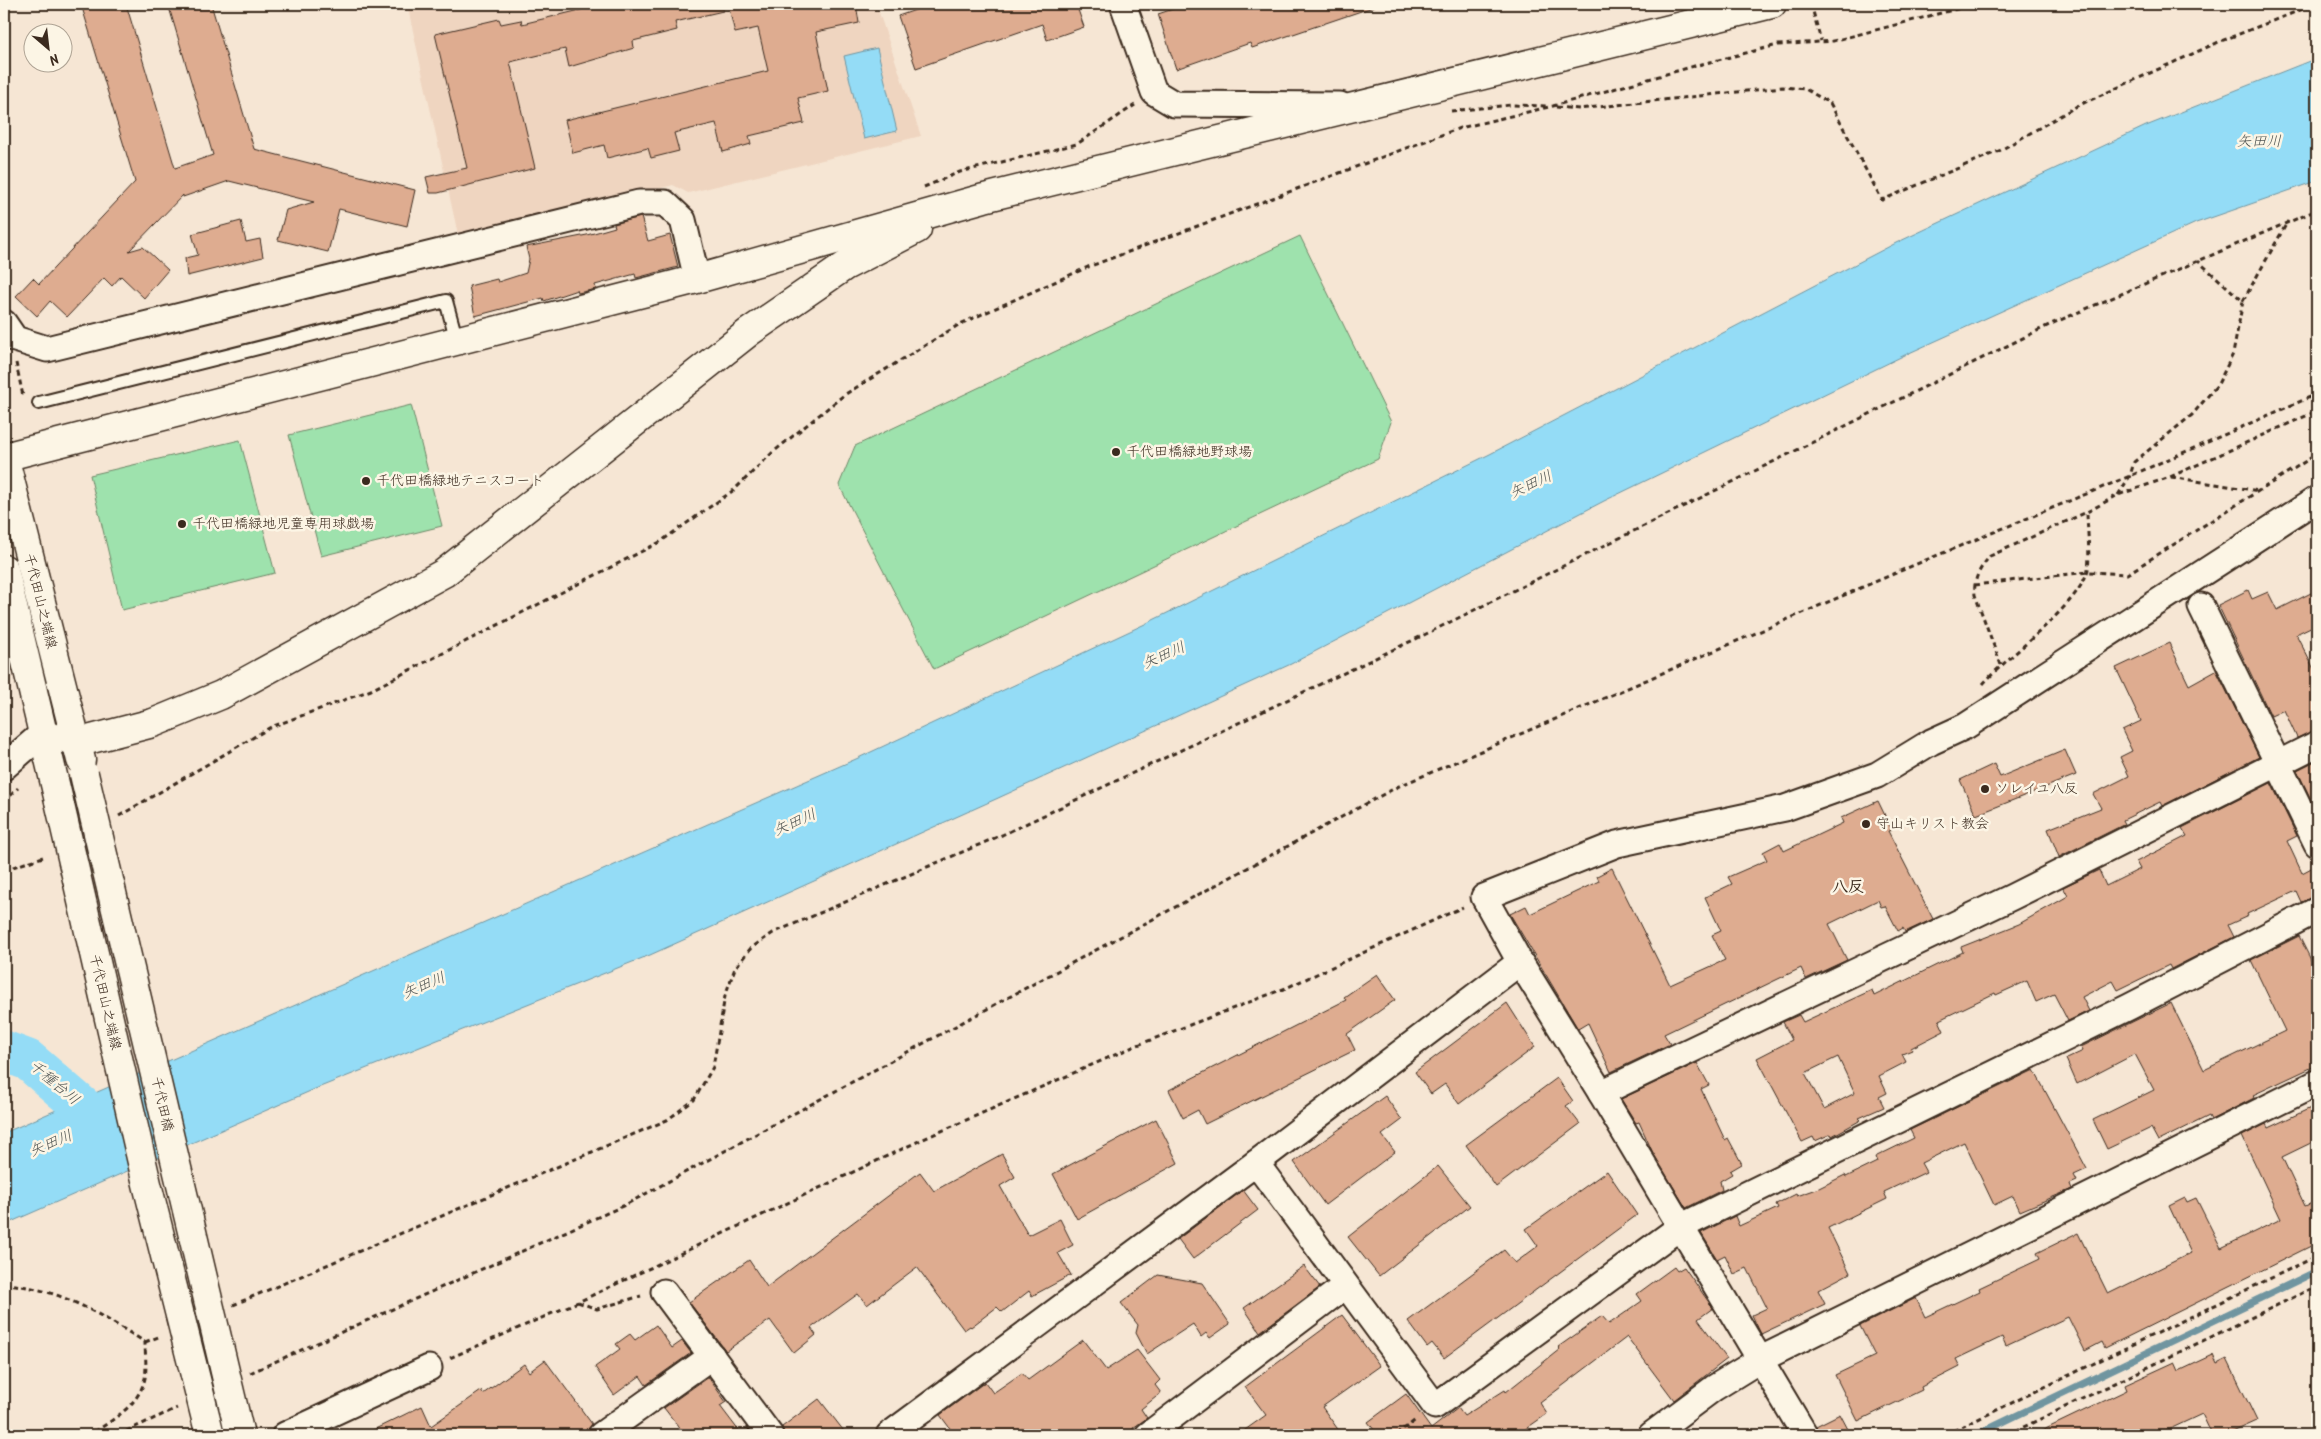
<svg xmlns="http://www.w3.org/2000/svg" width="2321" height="1439" viewBox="0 0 2321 1439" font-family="Kalam,'Klee One',sans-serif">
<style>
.built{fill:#efd5c0}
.green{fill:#9ee2ad;stroke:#6c8666}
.water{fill:#94dcf6;stroke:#7095a0}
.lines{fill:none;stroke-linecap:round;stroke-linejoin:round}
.stream{stroke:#7095a0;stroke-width:7}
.river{stroke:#94dcf6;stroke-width:41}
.building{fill:#deac90;stroke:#3b2a1e;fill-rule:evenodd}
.service-casing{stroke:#3b2a1e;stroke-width:16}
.minor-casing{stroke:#3b2a1e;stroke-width:29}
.tertiary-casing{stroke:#3b2a1e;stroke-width:31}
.path{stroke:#3b2a1e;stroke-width:3;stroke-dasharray:5 4;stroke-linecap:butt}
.service{stroke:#fcf5e5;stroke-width:12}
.minor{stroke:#fcf5e5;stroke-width:25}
.tertiary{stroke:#fcf5e5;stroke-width:28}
.tertiary-bridge-casing{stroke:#3b2a1e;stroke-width:31;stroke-linecap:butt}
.tertiary-bridge{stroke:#fcf5e5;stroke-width:28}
.poi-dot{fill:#3b2a1e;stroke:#fcf5e5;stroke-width:2}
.labels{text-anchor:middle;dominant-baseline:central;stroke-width:5;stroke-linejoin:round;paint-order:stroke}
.poi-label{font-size:14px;fill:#3b2a1e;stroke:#fcf5e5;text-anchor:start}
.street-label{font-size:14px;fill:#3b2a1e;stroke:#fcf5e5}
.water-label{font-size:15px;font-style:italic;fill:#515654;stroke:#fcf5e5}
.quarter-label{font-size:16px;font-weight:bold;fill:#3b2a1e;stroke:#fcf5e5}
</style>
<rect width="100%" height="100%" fill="#f6e6d4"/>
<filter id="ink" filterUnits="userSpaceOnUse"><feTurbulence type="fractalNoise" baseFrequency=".02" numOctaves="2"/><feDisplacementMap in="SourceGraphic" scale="10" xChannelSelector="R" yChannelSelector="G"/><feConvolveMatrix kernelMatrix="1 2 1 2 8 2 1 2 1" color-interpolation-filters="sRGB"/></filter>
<g filter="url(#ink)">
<path class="built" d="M 407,4 L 876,4 L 921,136 L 688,193 L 673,185 L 459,239 Z"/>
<g class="green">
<path d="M 1300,236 L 1391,422 L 1378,459 L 934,669 L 839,485 L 855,446 Z"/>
<path d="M 411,405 L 442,526 L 321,556 L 289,435 Z"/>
<path d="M 240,440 L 275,573 L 122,610 L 90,475 Z"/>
</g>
<g class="water">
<path d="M 877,48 L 897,131 L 864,139 L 844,56 Z"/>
<path d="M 2317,58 L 2317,181 L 2196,223 L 1907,354 L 1604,501 L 1291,664 L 996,799 L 650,955 L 315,1089 L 4,1225 L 4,1133 L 856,759 L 1145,624 L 1490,454 L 1896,243 L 2146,126 Z"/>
</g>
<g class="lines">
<path class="stream" d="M 1976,1435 L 2317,1271"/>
<path class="river" d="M 4,1051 L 28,1060 L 100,1122"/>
</g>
<g class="building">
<path d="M 81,4 L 126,4 L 175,168 L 213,155 L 168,4 L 211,4 L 254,149 L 415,190 L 407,226 L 339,209 L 328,252 L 278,240 L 286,210 L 314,202 L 229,181 L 183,197 L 183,195 L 129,251 L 143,247 L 168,270 L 144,298 L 121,276 L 112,286 L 104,278 L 67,317 L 50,301 L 37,316 L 16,296 L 33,278 L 39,284 L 135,182 Z"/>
<path d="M 605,4 L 722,4 L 723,11 L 675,22 L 677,30 L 633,41 L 634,48 L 569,67 L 565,49 L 510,62 L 535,168 L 438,193 L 430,193 L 426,177 L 467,168 L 435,34 L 499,19 L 501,24 L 521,20 L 522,24 Z"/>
<path d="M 728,4 L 856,4 L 859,23 L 816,32 L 828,91 L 798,98 L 804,123 L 749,136 L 751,144 L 723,152 L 716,123 L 674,133 L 679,151 L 651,158 L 648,148 L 607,158 L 604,145 L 573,153 L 565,120 L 768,71 L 758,28 L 735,33 Z"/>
<path d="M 933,4 L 1076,4 L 1084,27 L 1047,40 L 1042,24 L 916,68 L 898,16 Z"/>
<path d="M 1188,4 L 1372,4 L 1373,7 L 1252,48 L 1250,43 L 1176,69 L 1158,14 Z"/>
<path d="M 641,217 L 648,241 L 670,235 L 678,267 L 636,278 L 635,274 L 595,285 L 596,289 L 578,293 L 577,290 L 544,301 L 543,298 L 475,316 L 469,286 L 497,279 L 498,282 L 526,273 L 529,259 L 526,247 L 587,235 L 615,227 L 614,224 Z"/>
<path d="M 241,221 L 246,242 L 260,239 L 263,257 L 187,276 L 185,258 L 198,255 L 192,234 Z"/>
<path d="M 2248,590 L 2252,599 L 2268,592 L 2277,610 L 2317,590 L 2317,624 L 2296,634 L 2317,675 L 2317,730 L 2297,738 L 2284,710 L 2271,716 L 2218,605 Z"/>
<path d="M 2169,643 L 2189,685 L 2216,670 L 2259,757 L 2162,806 L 2160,802 L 2123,820 L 2125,824 L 2059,857 L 2048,829 L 2101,808 L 2093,794 L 2129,776 L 2120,757 L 2132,751 L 2122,730 L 2141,721 L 2116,668 Z"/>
<path d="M 2065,750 L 2076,775 L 1976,815 L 1960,780 L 1994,764 L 2000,777 Z"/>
<path d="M 2317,760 L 2317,812 L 2297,770 Z"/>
<path d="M 2271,783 L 2297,836 L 2287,841 L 2302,873 L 2317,865 L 2317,896 L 2301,902 L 2296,891 L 2247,914 L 2248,916 L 2228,925 L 2234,937 L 2171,969 L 2169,965 L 2118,990 L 2113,981 L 2082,997 L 2089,1011 L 2068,1021 L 2054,994 L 2036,1002 L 2027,981 L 1996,995 L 1995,993 L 1939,1020 L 1944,1031 L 1911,1048 L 1912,1050 L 1902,1054 L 1906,1062 L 1879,1076 L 1887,1093 L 1879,1097 L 1884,1107 L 1859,1118 L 1861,1120 L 1832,1136 L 1831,1134 L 1815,1141 L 1813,1137 L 1802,1142 L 1757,1058 L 1792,1040 L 1783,1022 L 1799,1015 L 1803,1022 L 1872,990 L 1874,996 L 1963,952 L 1961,947 L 2019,924 L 2068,896 L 2063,887 L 2099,870 L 2106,886 L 2140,869 L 2136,862 L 2187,836 L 2182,828 ZM 1838,1057 L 1855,1093 L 1824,1109 L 1805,1073 Z"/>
<path d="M 1878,801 L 1892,830 L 1888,831 L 1933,919 L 1905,932 L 1903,928 L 1898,931 L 1885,906 L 1881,907 L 1878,900 L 1829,924 L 1847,960 L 1806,979 L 1801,968 L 1664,1034 L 1670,1044 L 1611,1072 L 1588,1023 L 1578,1029 L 1510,914 L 1526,906 L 1530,914 L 1599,881 L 1597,876 L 1612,868 L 1670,985 L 1725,960 L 1712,935 L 1721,931 L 1705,897 L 1732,884 L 1728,877 L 1767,860 L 1763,852 L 1780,843 L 1784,851 L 1843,823 L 1841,818 Z"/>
<path d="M 2299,936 L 2314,966 L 2312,967 L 2317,979 L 2317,1065 L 2253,1095 L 2254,1098 L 2211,1120 L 2209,1116 L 2158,1141 L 2151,1128 L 2107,1149 L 2093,1120 L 2154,1090 L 2135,1054 L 2077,1084 L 2066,1059 L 2083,1051 L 2081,1047 L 2171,1003 L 2204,1070 L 2285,1031 L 2251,960 Z"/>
<path d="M 1377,974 L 1395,1000 L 1347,1034 L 1355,1050 L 1205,1124 L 1198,1110 L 1183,1118 L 1169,1090 L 1346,1000 L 1344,997 Z"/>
<path d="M 1507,1003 L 1535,1047 L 1459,1104 L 1445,1084 L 1431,1094 L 1415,1072 Z"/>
<path d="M 1697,1063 L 1709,1085 L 1701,1089 L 1725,1140 L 1728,1138 L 1742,1164 L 1730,1171 L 1732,1174 L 1720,1181 L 1722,1190 L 1686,1208 L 1653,1153 L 1639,1122 L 1636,1123 L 1621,1099 Z"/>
<path d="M 2034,1070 L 2087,1169 L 2074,1175 L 2077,1181 L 2070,1184 L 2072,1189 L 2020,1211 L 2013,1196 L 1994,1205 L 1964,1142 L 1921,1163 L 1926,1172 L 1884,1192 L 1887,1199 L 1828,1228 L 1850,1273 L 1818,1290 L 1825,1304 L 1761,1334 L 1752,1315 L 1767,1308 L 1747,1268 L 1734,1274 L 1725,1255 L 1717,1259 L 1701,1233 L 1735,1216 L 1739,1226 L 1778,1208 L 1776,1204 L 1796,1194 L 1797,1196 L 1817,1189 L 1845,1175 L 1846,1177 L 1877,1162 L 1875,1157 L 1914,1138 L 1910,1130 Z"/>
<path d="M 1557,1078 L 1573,1101 L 1566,1106 L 1580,1124 L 1496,1187 L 1466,1145 Z"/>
<path d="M 1385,1096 L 1402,1120 L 1382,1135 L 1395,1152 L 1325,1205 L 1294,1162 Z"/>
<path d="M 2317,1105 L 2317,1140 L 2282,1157 L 2305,1206 L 2317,1201 L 2317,1243 L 2105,1348 L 2102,1342 L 2085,1351 L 2068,1317 L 2006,1346 L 2002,1337 L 1956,1359 L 1960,1367 L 1921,1387 L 1922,1390 L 1858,1421 L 1835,1375 L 1875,1356 L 1860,1326 L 1916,1298 L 1925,1317 L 1980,1291 L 1979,1288 L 2040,1259 L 2037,1253 L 2078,1233 L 2108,1294 L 2191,1253 L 2169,1206 L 2185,1198 L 2187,1202 L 2196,1198 L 2221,1248 L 2281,1219 L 2242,1136 L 2266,1124 L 2268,1128 Z"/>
<path d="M 1156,1119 L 1178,1163 L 1077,1219 L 1053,1174 Z"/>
<path d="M 1002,1154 L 1015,1177 L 1000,1186 L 1028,1235 L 1060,1219 L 1073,1245 L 1058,1253 L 1071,1275 L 1032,1296 L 1029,1291 L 1002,1312 L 997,1307 L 971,1327 L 970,1326 L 964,1330 L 917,1267 L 867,1305 L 858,1294 L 811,1328 L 816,1335 L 794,1353 L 770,1320 L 726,1351 L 689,1302 L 749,1260 L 767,1287 L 920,1172 L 934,1191 Z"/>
<path d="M 1438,1166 L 1470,1206 L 1379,1276 L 1348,1237 Z"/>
<path d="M 1607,1171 L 1637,1215 L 1444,1358 L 1432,1343 L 1427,1347 L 1408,1321 L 1504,1250 L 1515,1263 L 1538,1246 L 1526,1229 Z"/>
<path d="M 1243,1190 L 1258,1210 L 1193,1259 L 1178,1239 Z"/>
<path d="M 1304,1266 L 1320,1287 L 1260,1332 L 1244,1308 Z"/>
<path d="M 1674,1267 L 1677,1271 L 1684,1267 L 1713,1308 L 1698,1319 L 1727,1359 L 1674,1400 L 1627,1337 L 1540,1403 L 1547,1414 L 1517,1435 L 1378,1435 L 1368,1422 L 1406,1394 L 1431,1429 L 1458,1408 L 1464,1416 L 1505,1390 L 1506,1392 L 1560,1349 L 1558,1347 L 1602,1316 L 1609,1324 L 1642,1301 L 1637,1294 Z"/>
<path d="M 1158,1275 L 1202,1283 L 1230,1324 L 1210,1338 L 1206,1333 L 1201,1337 L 1193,1324 L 1147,1354 L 1136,1333 L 1138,1325 L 1121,1303 Z"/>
<path d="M 1342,1315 L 1380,1366 L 1322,1407 L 1342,1435 L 1238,1435 L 1266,1415 L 1245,1387 Z"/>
<path d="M 656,1325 L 672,1348 L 682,1341 L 691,1353 L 646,1385 L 640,1376 L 614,1395 L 595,1367 L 620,1349 L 616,1344 L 630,1334 L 635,1340 Z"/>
<path d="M 1083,1340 L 1106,1370 L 1137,1350 L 1160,1380 L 1155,1385 L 1161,1393 L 1141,1409 L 1147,1418 L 1133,1428 L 1134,1435 L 955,1435 L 940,1415 L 985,1382 L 993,1393 L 1022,1373 L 1028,1380 Z"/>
<path d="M 2213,1355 L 2217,1364 L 2227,1359 L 2257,1421 L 2226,1435 L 2212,1435 L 2202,1414 L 2157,1435 L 2033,1435 L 2127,1390 L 2125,1385 L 2175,1362 L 2179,1371 Z"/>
<path d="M 545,1360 L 592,1424 L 587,1435 L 363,1435 L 422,1406 L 431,1426 L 481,1391 L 483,1394 L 524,1364 L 529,1372 Z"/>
<path d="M 708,1377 L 726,1402 L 720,1406 L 742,1435 L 685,1435 L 664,1408 Z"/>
<path d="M 819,1399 L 847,1435 L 784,1435 L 782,1427 Z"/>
<path d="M 1840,1414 L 1851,1435 L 1819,1435 L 1816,1426 Z"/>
</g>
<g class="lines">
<defs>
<path id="service" d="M 39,403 L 446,301 L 457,341"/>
<g id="minor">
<path d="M 1123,4 L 1154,92 L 1174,104 L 1340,105"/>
<path d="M 4,323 L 15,339 L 47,349 L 639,203 L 665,203 L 683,220 L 697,279"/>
<path d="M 2201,606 L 2317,844"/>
<path d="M 4,767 L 43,733 L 76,743"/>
<path d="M 1601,1093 L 2012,897 L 2317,744"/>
<path d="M 1256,1163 L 1435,1406 L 1680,1227 L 2129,1007 L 2317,910"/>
<path d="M 664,1292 L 770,1435"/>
<path d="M 285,1435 L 429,1368"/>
<path d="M 601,1435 L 712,1356"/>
<path d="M 889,1435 L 1256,1163 L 1520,962"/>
<path d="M 1148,1435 L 1345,1286"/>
<path d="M 1651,1435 L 1714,1388 L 1761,1359 L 2317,1083"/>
<path d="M 1805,1435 L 1601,1093 L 1520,962 L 1484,897 L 1617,844 L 1785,808 L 1877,775 L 1931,742 L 1966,726 L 2317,499"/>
</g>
<g id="tertiary">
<path d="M 4,456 L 81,760"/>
<path d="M 4,457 L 697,279 L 984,198 L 1772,4"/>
<path d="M 4,569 L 59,801"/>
<path d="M 76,743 L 153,723 L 221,695 L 444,573 L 749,332 L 845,266 L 917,229"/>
</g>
</defs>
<use href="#service" class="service-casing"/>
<use href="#minor" class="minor-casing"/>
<use href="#tertiary" class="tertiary-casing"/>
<g class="path">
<path d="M 1811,4 L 1821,41"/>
<path d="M 1556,107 L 1579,109 L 1783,87 L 1805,89 L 1830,103 L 1882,200 L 1999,151 L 2077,106 L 2221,41 L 2316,4"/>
<path d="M 1451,111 L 1511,105 L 1547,106"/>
<path d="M 924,187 L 960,172 L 1077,144 L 1135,105"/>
<path d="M 2243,301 L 2288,221"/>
<path d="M 16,363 L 23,396"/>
<path d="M 2171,477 L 2259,491"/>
<path d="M 2118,495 L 2130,476 L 2134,462 L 2192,415 L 2218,384 L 2233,354 L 2243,301 L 2198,261"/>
<path d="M 1974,585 L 2088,572 L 2127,574 L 2317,454"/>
<path d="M 2001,665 L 1975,595 C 1973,579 1980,568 1990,556 L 2087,512 L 2118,495 L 2170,477 L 2317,411"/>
<path d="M 1983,684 C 2011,653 2074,609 2087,573 C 2091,563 2087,525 2087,512"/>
<path d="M 4,802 L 18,788"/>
<path d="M 119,816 L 271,727 L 371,690 L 660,542 L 734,490 L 772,453 L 844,395 L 960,324 L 1088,267 L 1460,128 L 1553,106 L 1698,65 L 1778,45 L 1833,41 L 1976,4"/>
<path d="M 4,870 L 46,856"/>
<path d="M 4,1284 C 60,1288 99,1314 145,1342 C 145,1353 147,1367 145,1378 C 139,1406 112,1420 90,1435"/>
<path d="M 578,1302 L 597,1309 L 641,1296"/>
<path d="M 233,1305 L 667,1120 L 694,1100 L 713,1067 L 725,996 L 735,968 L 751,948 L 773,933 L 1002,835 L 1424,635 L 2051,324 L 2317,210"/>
<path d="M 145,1342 L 161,1336"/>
<path d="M 450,1358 L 578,1302 L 921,1140 L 1135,1046 L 1286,988 L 1463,907"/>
<path d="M 250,1373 L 625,1205 L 1397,787 L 1926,560 L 2130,476 L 2317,394"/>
<path d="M 118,1435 L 177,1408"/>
<path d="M 1396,1435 L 1417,1419"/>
<path d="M 1945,1435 L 2317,1256"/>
<path d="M 2007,1435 L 2317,1286"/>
</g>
<use href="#service" class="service"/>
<use href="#minor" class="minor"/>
<use href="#tertiary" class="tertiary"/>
<defs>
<g id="tertiary-bridge">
<path d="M 84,774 L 240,1435"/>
<path d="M 59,801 L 147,1184 L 210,1435"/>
</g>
</defs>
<use href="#tertiary-bridge" class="tertiary-bridge-casing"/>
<use href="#tertiary-bridge" class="tertiary-bridge"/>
</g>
</g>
<g class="poi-dot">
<circle cx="1116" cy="452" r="5"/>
<circle cx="366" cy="481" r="5"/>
<circle cx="182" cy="524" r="5"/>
<circle cx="1985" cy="789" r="5"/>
<circle cx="1866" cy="824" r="5"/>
</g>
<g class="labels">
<g class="poi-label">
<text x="1126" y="452">千代田橋緑地野球場</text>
<text x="376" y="481">千代田橋緑地テニスコート</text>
<text x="192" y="524">千代田橋緑地児童専用球戯場</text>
<text x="1995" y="789">ソレイユ八反</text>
<text x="1876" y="824">守山キリスト教会</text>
</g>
<g class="street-label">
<text transform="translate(40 601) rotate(76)">千代田山之端線</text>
<text transform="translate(105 1002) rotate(77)">千代田山之端線</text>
<text transform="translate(162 1104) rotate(77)">千代田橋</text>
</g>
<g class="water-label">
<text x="2259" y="142">矢田川</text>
<text transform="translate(1531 485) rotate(-25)">矢田川</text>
<text transform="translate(1164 656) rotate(-24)">矢田川</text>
<text transform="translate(795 823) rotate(-24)">矢田川</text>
<text transform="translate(424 986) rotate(-23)">矢田川</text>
<text transform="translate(54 1083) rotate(40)">千種台川</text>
<text transform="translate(51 1144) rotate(-23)">矢田川</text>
</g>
<g class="quarter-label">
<text x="1848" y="887">八反</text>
</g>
</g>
<rect width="2321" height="1439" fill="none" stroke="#fcf5e5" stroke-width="20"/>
<rect x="10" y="10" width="2301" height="1419" fill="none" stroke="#3b2a1e" stroke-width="2" filter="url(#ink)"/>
<g transform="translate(48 48) rotate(152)"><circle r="24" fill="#fcf5e5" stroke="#afa495"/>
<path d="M0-4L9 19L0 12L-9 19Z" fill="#3b2a1e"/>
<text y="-8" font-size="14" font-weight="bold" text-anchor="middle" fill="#3b2a1e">N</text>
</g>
</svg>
